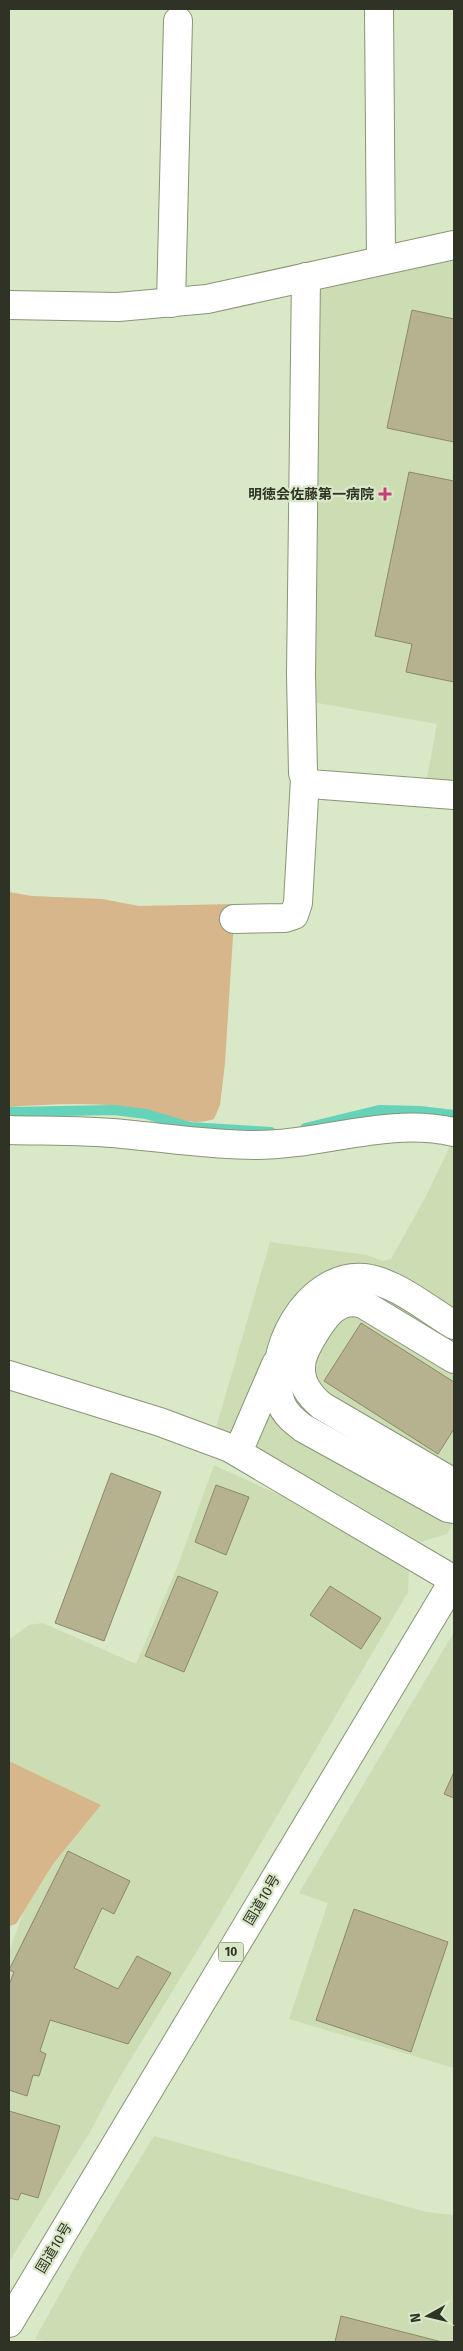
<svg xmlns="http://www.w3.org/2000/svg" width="463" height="2351" viewBox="0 0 463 2351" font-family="'Fira Sans','Noto Sans JP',sans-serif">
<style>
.built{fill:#ccddb4}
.green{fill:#d6b68a}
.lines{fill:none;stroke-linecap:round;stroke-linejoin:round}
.stream{stroke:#65d3ba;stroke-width:10}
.building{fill:#b6b28f;stroke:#8d8867}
.minor-casing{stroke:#889576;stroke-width:30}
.highway-casing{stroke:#889576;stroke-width:30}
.minor{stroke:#fff;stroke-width:28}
.highway{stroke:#fff;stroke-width:28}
.poi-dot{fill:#c73c74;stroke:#d9e8c6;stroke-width:2}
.labels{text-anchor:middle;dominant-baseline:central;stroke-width:4.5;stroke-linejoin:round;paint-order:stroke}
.shield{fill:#d9e8c6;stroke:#616956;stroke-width:1}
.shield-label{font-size:12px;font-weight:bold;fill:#2e3326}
.poi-label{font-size:14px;font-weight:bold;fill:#2e3326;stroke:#d9e8c6;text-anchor:end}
.street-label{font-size:14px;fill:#2e3326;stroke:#d9e8c6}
</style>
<rect width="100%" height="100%" fill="#d9e8c6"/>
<g class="built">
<path d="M 454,257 L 454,783 L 427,778 L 437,724 L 312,702 L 318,287 Z"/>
<path d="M 453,1140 L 454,1521 L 447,1534 L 420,1542 L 327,1487 L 216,1428 L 270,1242 L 367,1255 L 383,1261 L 391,1259 L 426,1196 Z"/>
<path d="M 214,1465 L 284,1497 L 384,1555 L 409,1571 L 408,1592 L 216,1920 L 118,2080 L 90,2132 L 9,2262 L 9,1952 L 23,1913 L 53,1864 L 101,1805 L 9,1761 L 9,1640 L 29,1625 L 43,1623 L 136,1664 L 178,1565 Z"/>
<path d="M 454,1632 L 454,2068 L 289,2019 L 328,1903 L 299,1893 Z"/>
<path d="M 154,2136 L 426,2212 L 454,2215 L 454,2342 L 49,2342 L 35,2339 L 86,2247 Z"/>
</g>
<g class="green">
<path d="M 9,892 L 32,896 L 102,899 L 139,906 L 235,904 L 225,1063 L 220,1105 L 214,1119 C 184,1129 157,1110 128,1107 C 89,1102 47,1104 9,1107 Z"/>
<path d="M 9,1761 L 101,1805 L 53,1864 L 16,1924 L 9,1926 Z"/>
</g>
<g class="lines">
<g class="stream">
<path d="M 9,1112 L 114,1110 L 146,1114 L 190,1127 L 271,1132"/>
<path d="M 305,1128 L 379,1110 L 420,1111 L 454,1115"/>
</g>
</g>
<g class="building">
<path d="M 412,310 L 454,319 L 454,442 L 387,428 Z"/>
<path d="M 409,472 L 454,481 L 454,682 L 406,672 L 412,644 L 375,636 Z"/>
<path d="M 361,1323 L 454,1382 L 454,1429 L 438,1454 L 324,1381 Z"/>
<path d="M 111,1473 L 161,1492 L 104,1641 L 55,1623 Z"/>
<path d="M 216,1485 L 249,1497 L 226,1555 L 195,1542 Z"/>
<path d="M 178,1576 L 218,1592 L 184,1672 L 145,1656 Z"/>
<path d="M 330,1586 L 381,1618 L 361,1649 L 310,1615 Z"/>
<path d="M 454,1772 L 454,1798 L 444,1794 Z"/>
<path d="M 68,1851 L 130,1881 L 114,1914 L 102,1908 L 74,1968 L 118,1989 L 137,1956 L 171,1973 L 128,2044 L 50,2020 L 40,2051 L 46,2054 L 39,2076 L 33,2075 L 27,2096 L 9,2090 L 9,1985 L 14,1972 L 9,1970 Z"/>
<path d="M 354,1909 L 448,1942 L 411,2052 L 316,2020 Z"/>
<path d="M 9,2111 L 60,2126 L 38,2198 L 21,2193 L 18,2200 L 9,2198 Z"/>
<path d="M 341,2316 L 442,2342 L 335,2342 Z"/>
</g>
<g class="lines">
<defs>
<g id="minor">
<path d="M 379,9 L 381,259"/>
<path d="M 306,277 L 301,674 L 303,773 L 305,779 L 310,784 L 454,795"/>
<path d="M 171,303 L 178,21"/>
<path d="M 9,305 L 118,307 L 207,299 L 454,245"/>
<path d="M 234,919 L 285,918 L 294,915 L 298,903 L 305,779"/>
<path d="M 9,1130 C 47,1131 85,1130 123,1134 C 167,1138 210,1145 255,1145 C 324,1145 386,1117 454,1132"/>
<path d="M 454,1325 C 427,1309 396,1282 364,1278 C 307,1273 264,1354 281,1403 C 285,1414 294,1421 303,1428 L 448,1508 L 454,1509"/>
<path d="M 454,1359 L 363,1304 C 337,1295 323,1319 311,1339 C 306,1348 301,1356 301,1367 C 300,1383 310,1396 322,1406 L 454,1483"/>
<path d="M 9,1375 L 160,1422 L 230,1448 L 454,1580"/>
<path d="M 238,1452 L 276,1364"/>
</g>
<path id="highway" d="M 9,2323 L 454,1580"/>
</defs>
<use href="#minor" class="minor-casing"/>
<use href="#highway" class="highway-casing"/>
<use href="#minor" class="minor"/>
<use href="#highway" class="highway"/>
</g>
<path class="poi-dot" d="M382.5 486.5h5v5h5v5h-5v5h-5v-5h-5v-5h5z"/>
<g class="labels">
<rect class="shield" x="218.5" y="1942.5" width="25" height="19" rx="4"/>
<g class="shield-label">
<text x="231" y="1952">10</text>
</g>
<g class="poi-label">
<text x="374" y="494">明徳会佐藤第一病院</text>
</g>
<g class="street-label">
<text transform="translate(262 1900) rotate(-59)">国道10号</text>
<text transform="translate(54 2248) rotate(-59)">国道10号</text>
</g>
</g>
<rect width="463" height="2351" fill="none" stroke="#2e3326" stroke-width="20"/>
<g transform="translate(428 2316) rotate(262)" stroke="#d9e8c6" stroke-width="4" paint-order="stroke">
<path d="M0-4L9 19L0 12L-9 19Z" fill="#2e3326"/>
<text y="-8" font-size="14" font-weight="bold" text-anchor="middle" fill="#2e3326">N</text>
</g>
</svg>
